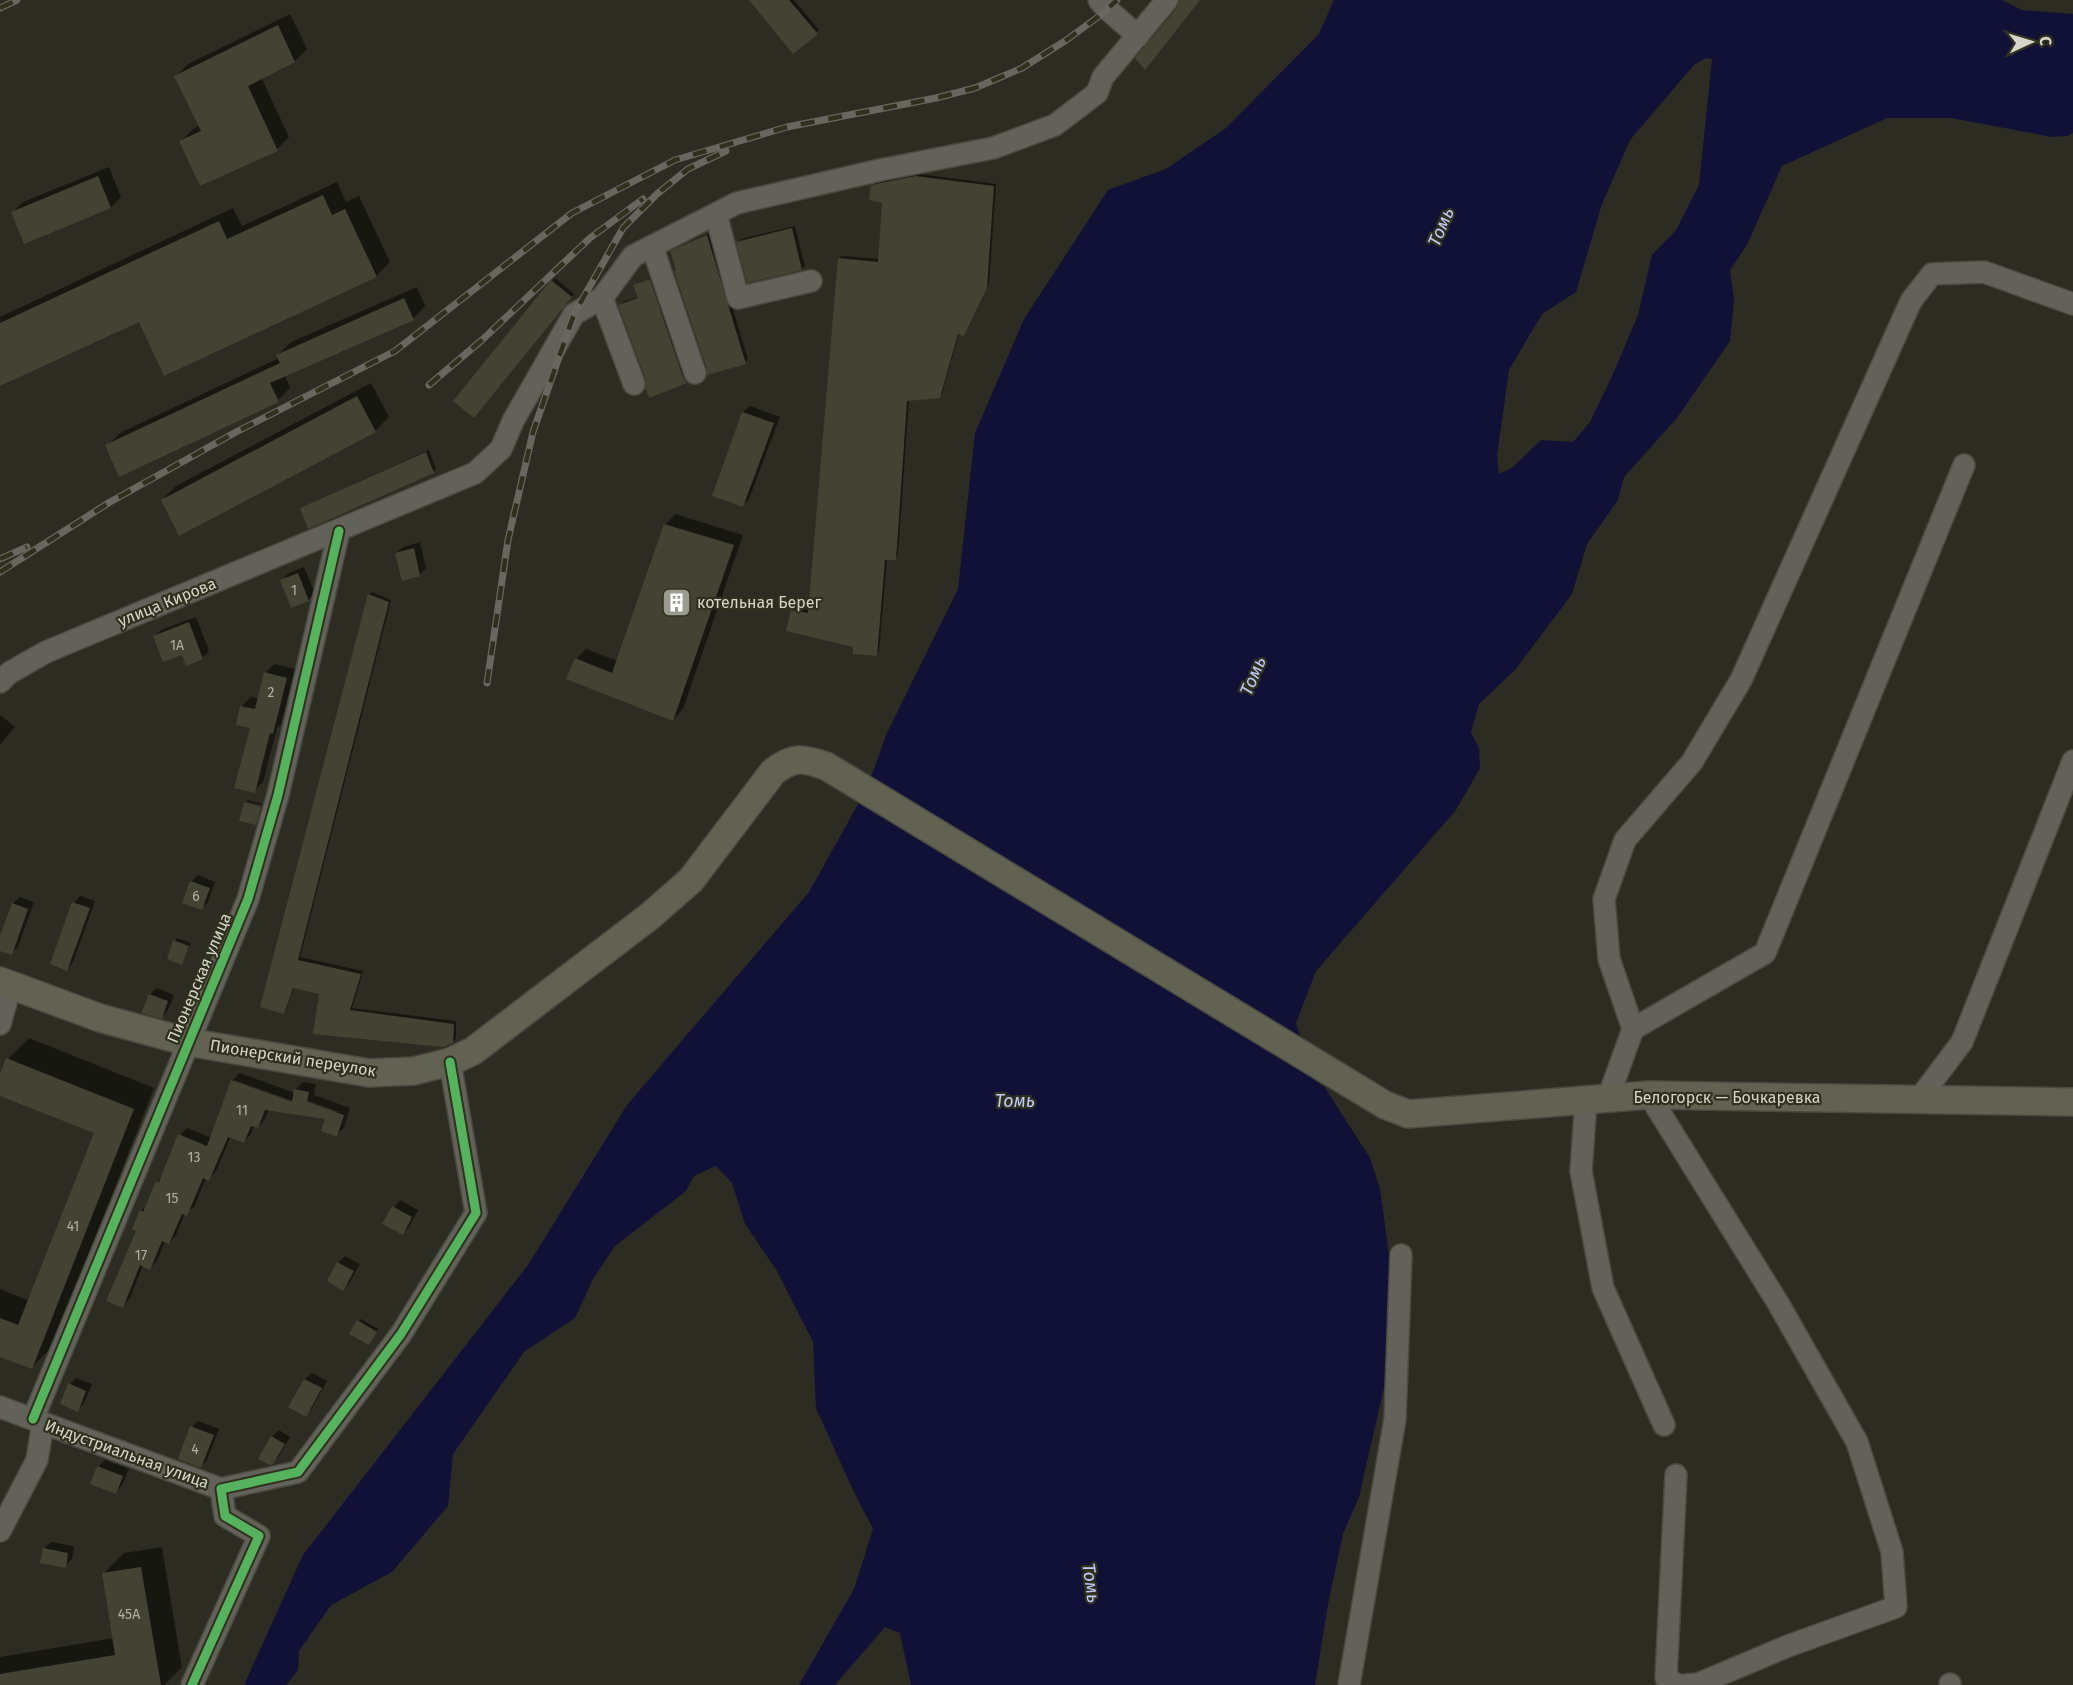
<svg xmlns="http://www.w3.org/2000/svg" width="2073" height="1685" viewBox="0 0 2073 1685" font-family="'Fira Sans',sans-serif">
<style>
.water{fill:#111138;fill-rule:evenodd}
.shadow{fill:#0007;fill-rule:evenodd}
.building{fill:#434333}
.lines{fill:none;stroke-linecap:round;stroke-linejoin:round}
.minor-casing{stroke:#4a4a41;stroke-width:24}
.major-casing{stroke:#4a4a41;stroke-width:30}
.minor{stroke:#62625a;stroke-width:21}
.major{stroke:#626252;stroke-width:27}
.rail-casing{stroke:#67675f;stroke-width:7}
.rail{stroke:#30301e;stroke-width:4.5;stroke-dasharray:14;stroke-linecap:butt}
.cycleway-casing{stroke:#30301e;stroke-width:13}
.cycleway{stroke:#56b35d;stroke-width:9}
.labels{text-anchor:middle;dominant-baseline:central;stroke-width:4.5;stroke-linejoin:round;paint-order:stroke}
.number-label{font-size:14px;fill:#b0b0a4}
.street-label{font-size:16px;fill:#d5d5ca;stroke:#30301e}
.poi-label{font-size:16px;fill:#d5d5ca;stroke:#30301e;text-anchor:start}
.water-label{font-size:18px;font-style:italic;fill:#bfc8f7;stroke:#30301e}
</style>
<rect width="100%" height="100%" fill="#2c2c22"/>
<path class="water" d="M 1334,0 L 2002,0 L 2022,10 L 2073,14 L 2073,133 L 2067,136 L 2052,137 L 1951,118 L 1887,118 L 1782,166 L 1747,245 L 1730,270 L 1734,300 L 1730,341 L 1677,418 L 1624,477 L 1618,500 L 1587,544 L 1572,594 L 1515,670 L 1479,704 L 1471,732 L 1479,748 L 1480,768 L 1456,810 L 1316,971 L 1296,1023 L 1315,1081 L 1324,1086 L 1370,1158 L 1380,1189 L 1393,1284 L 1388,1300 L 1390,1334 L 1385,1383 L 1359,1497 L 1343,1534 L 1328,1604 L 1315,1685 L 911,1685 L 900,1633 L 885,1627 L 835,1685 L 799,1685 L 854,1589 L 873,1529 L 852,1488 L 816,1408 L 813,1342 L 777,1271 L 745,1224 L 732,1183 L 716,1166 L 694,1176 L 686,1191 L 615,1246 L 593,1279 L 575,1318 L 524,1352 L 453,1454 L 448,1506 L 392,1572 L 331,1605 L 299,1651 L 298,1670 L 286,1685 L 244,1685 L 303,1555 L 528,1265 L 627,1105 L 809,892 L 857,806 L 874,769 L 886,735 L 958,589 L 975,433 L 1024,319 L 1108,190 L 1166,169 L 1226,128 L 1319,34 ZM 1706,58 L 1712,59 L 1699,185 L 1676,230 L 1652,255 L 1638,315 L 1613,374 L 1590,422 L 1573,442 L 1541,440 L 1513,467 L 1499,474 L 1497,456 L 1509,370 L 1542,314 L 1576,292 L 1602,204 L 1630,140 L 1694,65 Z"/>
<g class="shadow">
<path d="M 751,0 L 794,0 L 819,30 L 793,52 Z"/>
<path d="M 290,14 L 307,49 L 295,61 L 261,77 L 289,137 L 277,149 L 181,141 L 193,129 L 200,125 L 176,76 L 188,64 Z"/>
<path d="M 109,167 L 121,197 L 111,207 L 25,242 L 13,212 L 23,202 Z"/>
<path d="M 919,174 L 996,184 L 989,284 L 966,332 L 964,335 L 959,333 L 942,394 L 939,397 L 909,399 L 898,555 L 895,558 L 887,559 L 879,651 L 876,654 L 855,646 L 792,611 L 795,608 L 810,610 L 839,258 L 842,256 L 880,259 L 884,202 L 872,186 L 875,183 Z"/>
<path d="M 337,182 L 346,202 L 359,196 L 390,262 L 376,276 L 139,320 L 0,384 L 0,317 L 233,208 L 242,226 Z"/>
<path d="M 795,226 L 805,266 L 802,269 L 748,281 L 738,242 L 741,239 Z"/>
<path d="M 710,233 L 748,359 L 745,362 L 677,269 L 672,252 Z"/>
<path d="M 653,277 L 689,379 L 650,396 L 647,379 L 620,305 L 623,302 L 639,297 L 635,285 Z"/>
<path d="M 555,278 L 574,294 L 477,414 L 552,281 Z"/>
<path d="M 417,287 L 425,306 L 413,319 L 285,375 L 290,388 L 278,400 L 107,446 L 120,433 L 279,358 L 278,355 L 291,342 Z"/>
<path d="M 371,383 L 389,417 L 375,431 L 162,500 L 176,486 Z"/>
<path d="M 750,406 L 780,417 L 749,499 L 742,505 L 714,495 L 743,412 Z"/>
<path d="M 429,450 L 436,469 L 433,472 L 301,508 Z"/>
<path d="M 675,514 L 743,535 L 683,709 L 673,720 L 576,659 L 586,649 L 618,661 L 665,525 Z"/>
<path d="M 420,542 L 426,568 L 420,574 L 403,579 L 396,553 L 403,547 Z"/>
<path d="M 304,567 L 315,593 L 308,600 L 282,580 L 289,573 Z"/>
<path d="M 372,592 L 391,600 L 300,957 L 363,971 L 352,1008 L 456,1021 L 456,1038 L 453,1042 L 315,1033 L 321,993 L 294,987 L 286,1010 L 283,1013 L 369,595 Z"/>
<path d="M 196,617 L 209,651 L 202,658 L 183,653 L 154,637 L 161,630 Z"/>
<path d="M 274,664 L 295,669 L 281,724 L 277,728 L 263,782 L 254,791 L 251,727 L 238,724 L 242,706 L 251,697 L 259,699 L 265,673 Z"/>
<path d="M 0,715 L 15,727 L 0,745 Z"/>
<path d="M 248,800 L 263,804 L 262,805 L 247,802 Z"/>
<path d="M 198,875 L 215,882 L 208,902 L 201,908 L 191,882 Z"/>
<path d="M 80,896 L 95,901 L 73,962 L 67,969 L 74,903 Z"/>
<path d="M 20,897 L 34,902 L 18,947 L 11,953 L 0,949 L 0,940 L 13,903 Z"/>
<path d="M 177,938 L 191,943 L 182,963 L 175,941 Z"/>
<path d="M 156,988 L 174,995 L 168,1010 L 162,1017 L 150,995 Z"/>
<path d="M 29,1038 L 154,1088 L 52,1347 L 31,1368 L 0,1355 L 0,1289 L 30,1301 L 96,1132 L 0,1094 L 0,1079 L 8,1059 Z"/>
<path d="M 239,1073 L 295,1093 L 295,1090 L 303,1082 L 316,1084 L 314,1095 L 350,1108 L 344,1128 L 336,1135 L 327,1118 L 269,1109 L 265,1119 L 258,1127 L 254,1125 L 251,1134 L 244,1141 L 231,1136 L 216,1171 L 209,1179 L 206,1178 L 194,1207 L 185,1213 L 176,1235 L 169,1243 L 165,1241 L 157,1261 L 150,1268 L 143,1265 L 130,1298 L 123,1306 L 141,1211 L 147,1205 L 157,1182 L 163,1175 L 180,1135 L 187,1128 L 212,1138 L 232,1081 ZM 234,1080 L 299,1103 L 298,1106 L 234,1083 ZM 301,1098 L 339,1112 L 332,1112 L 300,1101 Z"/>
<path d="M 400,1200 L 418,1210 L 409,1227 L 403,1233 L 394,1207 Z"/>
<path d="M 345,1256 L 360,1264 L 350,1282 L 343,1289 L 338,1263 Z"/>
<path d="M 361,1319 L 378,1329 L 369,1343 L 358,1321 Z"/>
<path d="M 312,1373 L 327,1381 L 312,1408 L 305,1415 L 290,1406 L 305,1379 Z"/>
<path d="M 76,1378 L 92,1384 L 84,1403 L 77,1410 L 70,1384 Z"/>
<path d="M 198,1421 L 219,1429 L 207,1460 L 201,1466 L 192,1427 Z"/>
<path d="M 279,1430 L 290,1437 L 279,1456 L 272,1463 L 272,1437 Z"/>
<path d="M 105,1460 L 129,1469 L 122,1485 L 116,1492 L 98,1467 Z"/>
<path d="M 51,1542 L 74,1546 L 72,1559 L 65,1566 L 44,1548 Z"/>
<path d="M 162,1547 L 182,1667 L 164,1685 L 0,1685 L 0,1657 L 114,1638 L 103,1574 L 124,1553 Z"/>
</g>
<g class="building">
<path d="M 749,0 L 789,0 L 818,34 L 793,54 Z"/>
<path d="M 1179,0 L 1200,0 L 1145,70 L 1135,58 L 1177,8 Z"/>
<path d="M 278,25 L 295,62 L 248,86 L 278,151 L 200,186 L 179,141 L 201,131 L 174,76 Z"/>
<path d="M 98,176 L 111,208 L 24,244 L 11,212 Z"/>
<path d="M 915,176 L 994,186 L 987,288 L 964,336 L 958,334 L 940,398 L 907,401 L 896,560 L 885,560 L 877,656 L 853,654 L 853,647 L 786,631 L 791,610 L 808,613 L 838,258 L 878,262 L 882,203 L 869,200 L 871,185 Z"/>
<path d="M 323,195 L 332,215 L 345,209 L 377,277 L 164,376 L 139,322 L 0,386 L 0,323 L 219,221 L 227,239 Z"/>
<path d="M 792,228 L 802,270 L 747,283 L 736,242 Z"/>
<path d="M 707,235 L 746,364 L 707,375 L 707,369 L 674,271 L 676,270 L 670,251 Z"/>
<path d="M 650,279 L 683,377 L 687,383 L 649,398 L 646,389 L 646,380 L 618,305 L 638,298 L 633,285 Z"/>
<path d="M 551,280 L 572,297 L 474,418 L 453,401 Z"/>
<path d="M 404,298 L 414,320 L 270,383 L 279,402 L 119,477 L 105,445 L 280,363 L 276,355 Z"/>
<path d="M 357,396 L 376,432 L 179,536 L 161,500 Z"/>
<path d="M 742,412 L 774,423 L 743,507 L 712,496 Z"/>
<path d="M 426,452 L 434,473 L 308,529 L 300,508 Z"/>
<path d="M 664,524 L 734,545 L 673,721 L 566,679 L 575,658 L 612,673 Z"/>
<path d="M 414,548 L 420,576 L 402,581 L 395,553 Z"/>
<path d="M 298,573 L 309,601 L 291,608 L 280,580 Z"/>
<path d="M 368,594 L 389,602 L 298,960 L 361,974 L 350,1010 L 454,1024 L 453,1043 L 443,1047 L 313,1034 L 319,994 L 293,988 L 284,1014 L 260,1007 Z"/>
<path d="M 189,622 L 203,659 L 186,666 L 182,655 L 163,662 L 153,636 Z"/>
<path d="M 264,672 L 287,678 L 273,734 L 270,733 L 255,793 L 234,788 L 250,728 L 236,725 L 240,706 L 255,709 Z"/>
<path d="M 244,802 L 261,807 L 256,825 L 239,821 Z"/>
<path d="M 190,881 L 210,888 L 202,910 L 182,903 Z"/>
<path d="M 72,902 L 90,908 L 67,971 L 50,964 Z"/>
<path d="M 12,903 L 28,909 L 12,955 L 0,951 L 0,936 Z"/>
<path d="M 173,940 L 189,946 L 182,965 L 167,959 Z"/>
<path d="M 149,994 L 168,1001 L 162,1019 L 141,1013 Z"/>
<path d="M 6,1058 L 134,1109 L 32,1369 L 0,1357 L 0,1318 L 18,1325 L 94,1133 L 0,1096 L 0,1074 Z"/>
<path d="M 231,1080 L 292,1102 L 294,1089 L 309,1092 L 307,1102 L 344,1115 L 337,1137 L 321,1131 L 325,1119 L 265,1110 L 258,1128 L 251,1126 L 244,1143 L 228,1137 L 209,1181 L 203,1178 L 187,1216 L 182,1214 L 169,1244 L 162,1241 L 150,1270 L 140,1265 L 123,1308 L 106,1301 L 136,1231 L 132,1229 L 140,1210 L 143,1212 L 156,1181 L 159,1182 L 178,1134 L 207,1146 Z"/>
<path d="M 392,1206 L 412,1217 L 403,1235 L 382,1224 Z"/>
<path d="M 337,1262 L 354,1271 L 343,1291 L 327,1281 Z"/>
<path d="M 357,1320 L 377,1332 L 369,1345 L 349,1334 Z"/>
<path d="M 304,1379 L 322,1388 L 306,1417 L 288,1407 Z"/>
<path d="M 68,1383 L 86,1391 L 78,1412 L 60,1404 Z"/>
<path d="M 190,1426 L 214,1435 L 201,1468 L 178,1459 Z"/>
<path d="M 271,1436 L 285,1444 L 273,1464 L 270,1465 L 258,1459 Z"/>
<path d="M 97,1466 L 123,1476 L 116,1494 L 90,1484 Z"/>
<path d="M 43,1548 L 68,1553 L 66,1568 L 40,1563 Z"/>
<path d="M 141,1567 L 161,1685 L 0,1685 L 0,1674 L 115,1655 L 102,1573 Z"/>
</g>
<g class="lines">
<defs>
<g id="minor">
<path d="M 1099,0 L 1107,9 L 1138,36"/>
<path d="M 716,214 L 738,298 L 811,281"/>
<path d="M 652,246 L 695,373"/>
<path d="M 602,298 L 634,384"/>
<path d="M 0,682 L 9,673 L 46,652 L 475,473 L 501,449 L 513,421 L 574,314 L 602,298 L 633,256 L 737,203 L 880,170 L 993,148 L 1055,125 L 1097,93 L 1103,77 L 1167,0"/>
<path d="M 0,1024 L 11,985"/>
<path d="M 1633,1029 L 1609,959 L 1604,899 L 1625,840 L 1692,762 L 1741,680 L 1911,301 L 1932,274 L 1984,272 L 2073,304"/>
<path d="M 1649,1095 L 1778,1303 L 1857,1442 L 1892,1552 L 1896,1607 L 1788,1646 L 1698,1684 L 1685,1685"/>
<path d="M 1608,1098 L 1633,1029 L 1765,953 L 1964,465"/>
<path d="M 1919,1099 L 1962,1042 L 2073,761"/>
<path d="M 1586,1100 L 1581,1171 L 1603,1288 L 1664,1425"/>
<path d="M 0,1407 L 221,1489"/>
<path d="M 33,1419 L 248,899 L 278,795 L 339,531"/>
<path d="M 1676,1475 L 1666,1678 L 1678,1685"/>
<path d="M 0,1531 L 37,1460 L 43,1423"/>
<path d="M 1950,1684 L 1950,1685"/>
<path d="M 192,1685 L 259,1536 L 225,1516 L 221,1489 L 298,1472 L 401,1334 L 476,1213 L 450,1062"/>
<path d="M 1349,1685 L 1395,1419 L 1401,1255"/>
</g>
<path id="major" d="M 0,981 L 100,1018 L 188,1042 L 369,1073 L 414,1071 L 450,1062 L 473,1051 L 650,916 L 691,880 L 773,772 C 793,756 803,758 826,766 L 1385,1105 L 1408,1114 L 1649,1095 L 2073,1102"/>
</defs>
<use href="#minor" class="minor-casing"/>
<use href="#major" class="major-casing"/>
<use href="#minor" class="minor"/>
<use href="#major" class="major"/>
<defs>
<g id="rail">
<path d="M 0,8 L 17,0"/>
<path d="M 429,385 L 482,340 L 590,238 L 643,199"/>
<path d="M 0,559 L 27,547"/>
<path d="M 0,572 L 110,502 L 236,432 L 395,351 L 572,213 L 675,160 L 787,127 L 936,98 L 975,88 L 1022,68 L 1065,41 L 1102,14 L 1117,0"/>
<path d="M 487,683 L 508,540 L 533,432 L 574,314 L 623,228 L 657,194 L 688,169 L 726,151"/>
</g>
</defs>
<use href="#rail" class="rail-casing"/>
<use href="#rail" class="rail"/>
<defs>
<g id="cycleway">
<path d="M 33,1419 L 248,899 L 278,795 L 339,531"/>
<path d="M 192,1685 L 259,1536 L 225,1516 L 221,1489 L 298,1472 L 401,1334 L 476,1213 L 450,1062"/>
</g>
</defs>
<use href="#cycleway" class="cycleway-casing"/>
<use href="#cycleway" class="cycleway"/>
</g>
<defs>
<symbol id="building-square" viewBox="-11 -11 22 22"><rect x="-9" y="-9" width="18" height="18" rx="4" fill="#9a9a8f" stroke="#30301e"/><path d="M-4-6H4V6H1V3H-1V6H-4ZM-2.5-4.3h1.7v1.8h-1.7ZM.8-4.3h1.7v1.8H.8ZM-2.5-1h1.7V.8h-1.7ZM.8-1h1.7V.8H.8Z" fill="#fff"/></symbol>
</defs>
<g fill-rule="evenodd">
<use href="#building-square" x="660" y="586" width="33" height="33"/>
</g>
<g class="labels">
<g class="number-label">
<text x="294" y="590">1</text>
<text x="177" y="645">1А</text>
<text x="271" y="692">2</text>
<text x="196" y="896">6</text>
<text x="242" y="1110">11</text>
<text x="194" y="1157">13</text>
<text x="172" y="1198">15</text>
<text x="73" y="1226">41</text>
<text x="141" y="1255">17</text>
<text x="195" y="1449">4</text>
<text x="129" y="1614">45А</text>
</g>
<g class="street-label">
<text transform="translate(167 602) rotate(-22)">улица Кирова</text>
<text transform="translate(199 978) rotate(-67)">Пионерская улица</text>
<text transform="translate(293 1058) rotate(9)">Пионерский переулок</text>
<text x="1727" y="1097">Белогорск — Бочкаревка</text>
<text transform="translate(127 1454) rotate(20)">Индустриальная улица</text>
</g>
<g class="poi-label">
<text x="697" y="602">котельная Берег</text>
</g>
<g class="water-label">
<text transform="translate(1441 227) rotate(-67)">Томь</text>
<text transform="translate(1253 676) rotate(-67)">Томь</text>
<text x="1015" y="1101">Томь</text>
<text transform="translate(1091 1583) rotate(82)">Томь</text>
</g>
</g>
<g transform="translate(2031 42) rotate(86)" stroke="#30301e" stroke-width="4.5" paint-order="stroke">
<path d="M0-4.5L10 22L0 15L-10 22Z" fill="#d5d5ca"/>
<text y="-9" font-size="16" font-weight="bold" text-anchor="middle" fill="#d5d5ca">С</text>
</g>
</svg>
